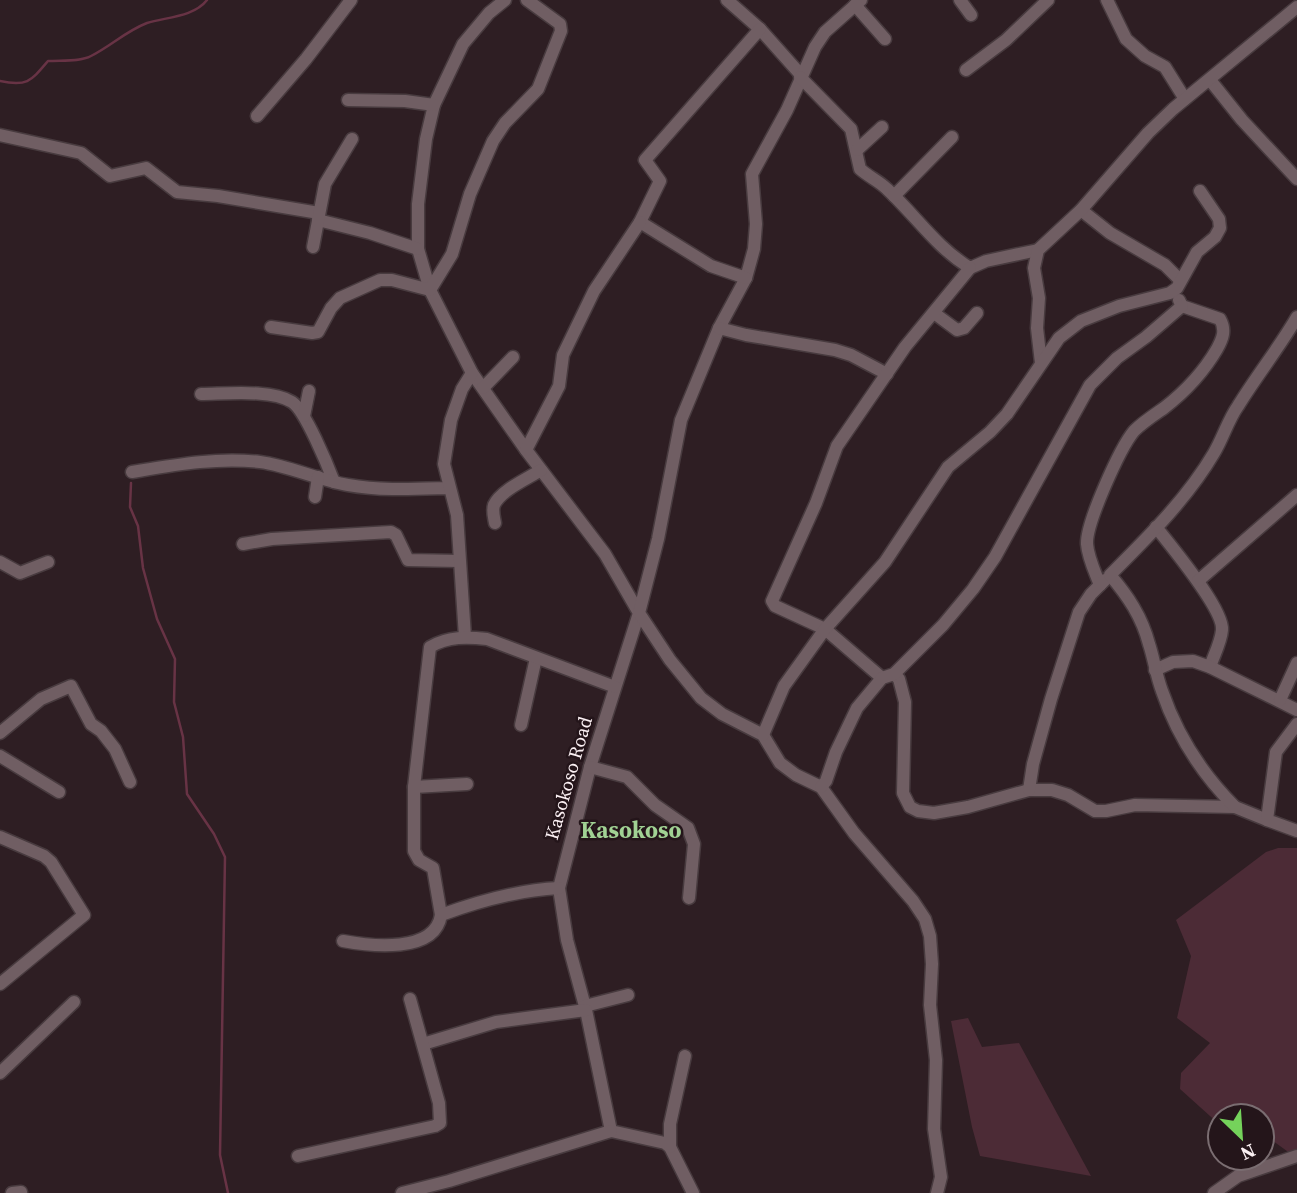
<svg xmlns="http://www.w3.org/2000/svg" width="1297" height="1193" viewBox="0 0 1297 1193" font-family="'Source Serif 4',serif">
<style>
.green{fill:#4c2b36}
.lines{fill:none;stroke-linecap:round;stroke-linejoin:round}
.stream{stroke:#683345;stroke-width:2.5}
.minor-casing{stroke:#483b3f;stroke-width:15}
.minor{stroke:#705e63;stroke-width:12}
.labels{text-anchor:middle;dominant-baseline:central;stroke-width:5;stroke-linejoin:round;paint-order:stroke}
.street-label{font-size:19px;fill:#fbf0f3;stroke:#24151a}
.quarter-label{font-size:23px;font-weight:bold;fill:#a1d294;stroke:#24151a}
</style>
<rect width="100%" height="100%" fill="#2e1e23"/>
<g class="green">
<path d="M 1278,848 L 1297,848 L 1297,1152 L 1291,1154 L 1262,1133 L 1262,1116 L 1220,1116 L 1220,1125 L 1180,1089 L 1181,1073 L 1210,1043 L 1177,1018 L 1191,956 L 1176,920 L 1266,852 Z"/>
<path d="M 968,1018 L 982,1047 L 1019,1043 L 1091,1176 L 980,1156 L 972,1127 L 951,1021 Z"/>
</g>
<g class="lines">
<g class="stream">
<path d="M 0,81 C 27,87 31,81 48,61 C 61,60 80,62 91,56 C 111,46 126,31 147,23 C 166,17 194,17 207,0"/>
<path d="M 131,483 L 130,507 L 138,526 L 143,568 L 157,619 L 175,659 L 174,702 L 183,737 L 187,794 L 214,834 L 225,857 L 220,1155 L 228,1193"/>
</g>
<defs>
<g id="minor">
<path d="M 505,0 L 489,13 L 463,44 L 434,105 L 426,139 L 418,204 L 418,249 L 430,290 L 472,373 L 526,450 L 605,554 L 639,613 L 590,767 L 559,888 L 567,940 L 586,1010 L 611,1131 L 665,1143 L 670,1147 L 693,1193"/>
<path d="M 727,0 L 760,29 L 801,75"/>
<path d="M 861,0 L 825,32 L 815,47 L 787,110 L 752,174 L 756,224 L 754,249 L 746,278 L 719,328 L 681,420 L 658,539 L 639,613 L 670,660 L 701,698 L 722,714 L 763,735 L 780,763 L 796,775 L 821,787 L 854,833 L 913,901 L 925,919 L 930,936 L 932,964 L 930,1005 L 936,1060 L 934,1129 L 941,1177 L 937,1193"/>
<path d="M 960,0 L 971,15"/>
<path d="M 1107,0 L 1126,39 L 1145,56 L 1165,67 L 1185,99"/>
<path d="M 855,5 L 885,39"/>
<path d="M 966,70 L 1006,40 L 1048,0"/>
<path d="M 800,77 L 851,129 L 860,169 C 869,177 879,181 887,189 C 916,216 936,247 970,268 L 986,261 L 1038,250"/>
<path d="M 1210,80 L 1242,120 L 1297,179"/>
<path d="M 348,100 L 405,101 L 434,105"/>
<path d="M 257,116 L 306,59 L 351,0"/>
<path d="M 0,135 L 81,153 L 110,176 L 146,168 L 177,192 L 218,196 L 319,213"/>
<path d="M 857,150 L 882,127"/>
<path d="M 894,196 L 952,137"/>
<path d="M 1081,210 L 1110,233 L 1165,265 L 1180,280"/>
<path d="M 318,220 L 370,233 L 418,249"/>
<path d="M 313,247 L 325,184 L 352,139"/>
<path d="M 746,278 L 711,266 L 640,222 L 660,181 L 645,160 L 760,29"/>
<path d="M 934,313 L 957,330 L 964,328 L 977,313"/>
<path d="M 271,327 L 312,333 L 318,332 L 331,308 L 340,298 L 380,280 L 392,280 L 430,290 L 452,254 L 470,194 L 493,141 L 505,123 L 538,89 L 561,31 L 560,24 L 527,0"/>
<path d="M 719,328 L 746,335 L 835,350 L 851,355 L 887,374"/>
<path d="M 1041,363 L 1037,328 L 1039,298 L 1034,268 L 1038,250 L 1081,210 L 1148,133 L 1173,109 L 1297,7"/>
<path d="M 483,388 L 513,357"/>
<path d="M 201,394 C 225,394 271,389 292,402 C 305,410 328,466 334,482"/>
<path d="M 304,416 L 309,391"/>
<path d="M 526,450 L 559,386 L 563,355 L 594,291 L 640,222"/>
<path d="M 132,472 C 174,465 217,457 260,462 C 290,466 318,480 348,485 C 381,491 415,489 449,488"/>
<path d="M 315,497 L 318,477"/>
<path d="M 495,523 C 494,517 492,511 494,505 C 501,490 527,479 541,470"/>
<path d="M 1156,527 C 1170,545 1224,609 1222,630 C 1221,642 1214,655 1210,667"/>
<path d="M 243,544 L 272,539 L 391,532 L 396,535 L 408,560 L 459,561"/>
<path d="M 0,562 L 20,573 L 48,562"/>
<path d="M 1198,581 L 1297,495"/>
<path d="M 1100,585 C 1095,572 1088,558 1087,544 C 1086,523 1120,448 1134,431 C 1143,422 1154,415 1164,408 C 1186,391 1203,373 1217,349 C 1223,338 1226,330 1220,319 L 1182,306 L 1179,300"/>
<path d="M 465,637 L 457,515 L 444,464 L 451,420 L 462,389 L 472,373"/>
<path d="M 1155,670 L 1173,662 L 1193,661 L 1210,667 L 1297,710"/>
<path d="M 894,674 L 899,679 L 905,702 L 903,793 L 910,807 L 918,811 L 934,813 L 968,807 L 1029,790 L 1052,790 L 1068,795 L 1095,811 L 1106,811 L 1135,805 L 1235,807 L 1267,820"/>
<path d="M 882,678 L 825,629 L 775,606 L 772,601 L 816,503 L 837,446 L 905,347 L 970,268"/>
<path d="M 1280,700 L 1297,663"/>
<path d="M 1297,724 L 1276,752 L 1267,820 L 1297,831"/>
<path d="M 521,725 L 536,658"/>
<path d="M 0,733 L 41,699 L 71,686 L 91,724 L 101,731 L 115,749 L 130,782"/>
<path d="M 763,735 L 784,686 L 825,629 L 885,562 L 948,467 L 990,432 L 1007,414 L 1059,338 L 1081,321 L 1119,306 L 1170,293 L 1177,288 L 1197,252 L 1215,237 L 1220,228 L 1219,219 L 1200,191"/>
<path d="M 0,756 L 59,792"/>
<path d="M 590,767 L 627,777 L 655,805 L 688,828 L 694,844 L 689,898"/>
<path d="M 414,787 L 467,784"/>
<path d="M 821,787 L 826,781 L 836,752 L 857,708 L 882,678 L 894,674 L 943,625 L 973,589 L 995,557 L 1090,385 L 1117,358 L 1146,337 L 1182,306"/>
<path d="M 1029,790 L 1033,764 L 1051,699 L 1079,612 L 1091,594 L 1105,580"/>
<path d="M 1235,807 C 1202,774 1177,735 1162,691 C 1156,675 1154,659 1149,644 C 1142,617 1128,596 1110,575 C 1147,538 1187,499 1214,453 C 1223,438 1228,420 1238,406 C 1257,375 1279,348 1297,317"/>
<path d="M 0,837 L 44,856 L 51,862 L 84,915 L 0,984"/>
<path d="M 441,915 L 433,868 L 419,860 L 414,851 L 414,787 L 430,647 C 448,636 468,637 487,639 L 615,687"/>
<path d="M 343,941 C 370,946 435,954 441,915 C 479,901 518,890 559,888"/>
<path d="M 585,1006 L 628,995"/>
<path d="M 423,1044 L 496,1022 L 586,1010"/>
<path d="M 0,1073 L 74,1002"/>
<path d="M 670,1147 L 670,1124 L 685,1056"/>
<path d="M 298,1156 L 435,1126 L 440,1123 L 439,1103 L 410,999"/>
<path d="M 12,1193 L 21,1192"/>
<path d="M 402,1193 L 449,1181 L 611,1131"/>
<path d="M 1214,1193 L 1238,1176 L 1297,1156"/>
</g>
</defs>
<use href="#minor" class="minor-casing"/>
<use href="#minor" class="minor"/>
</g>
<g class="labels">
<g class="street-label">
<text transform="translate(568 778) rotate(-74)">Kasokoso Road</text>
</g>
<g class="quarter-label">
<text x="631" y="830">Kasokoso</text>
</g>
</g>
<g transform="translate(1241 1137) rotate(155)"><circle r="33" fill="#24151a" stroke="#7a6d71" stroke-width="2"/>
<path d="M0-5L12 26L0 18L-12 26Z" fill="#75d25b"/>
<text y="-10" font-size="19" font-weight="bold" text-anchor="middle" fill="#fbf0f3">N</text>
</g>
</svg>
